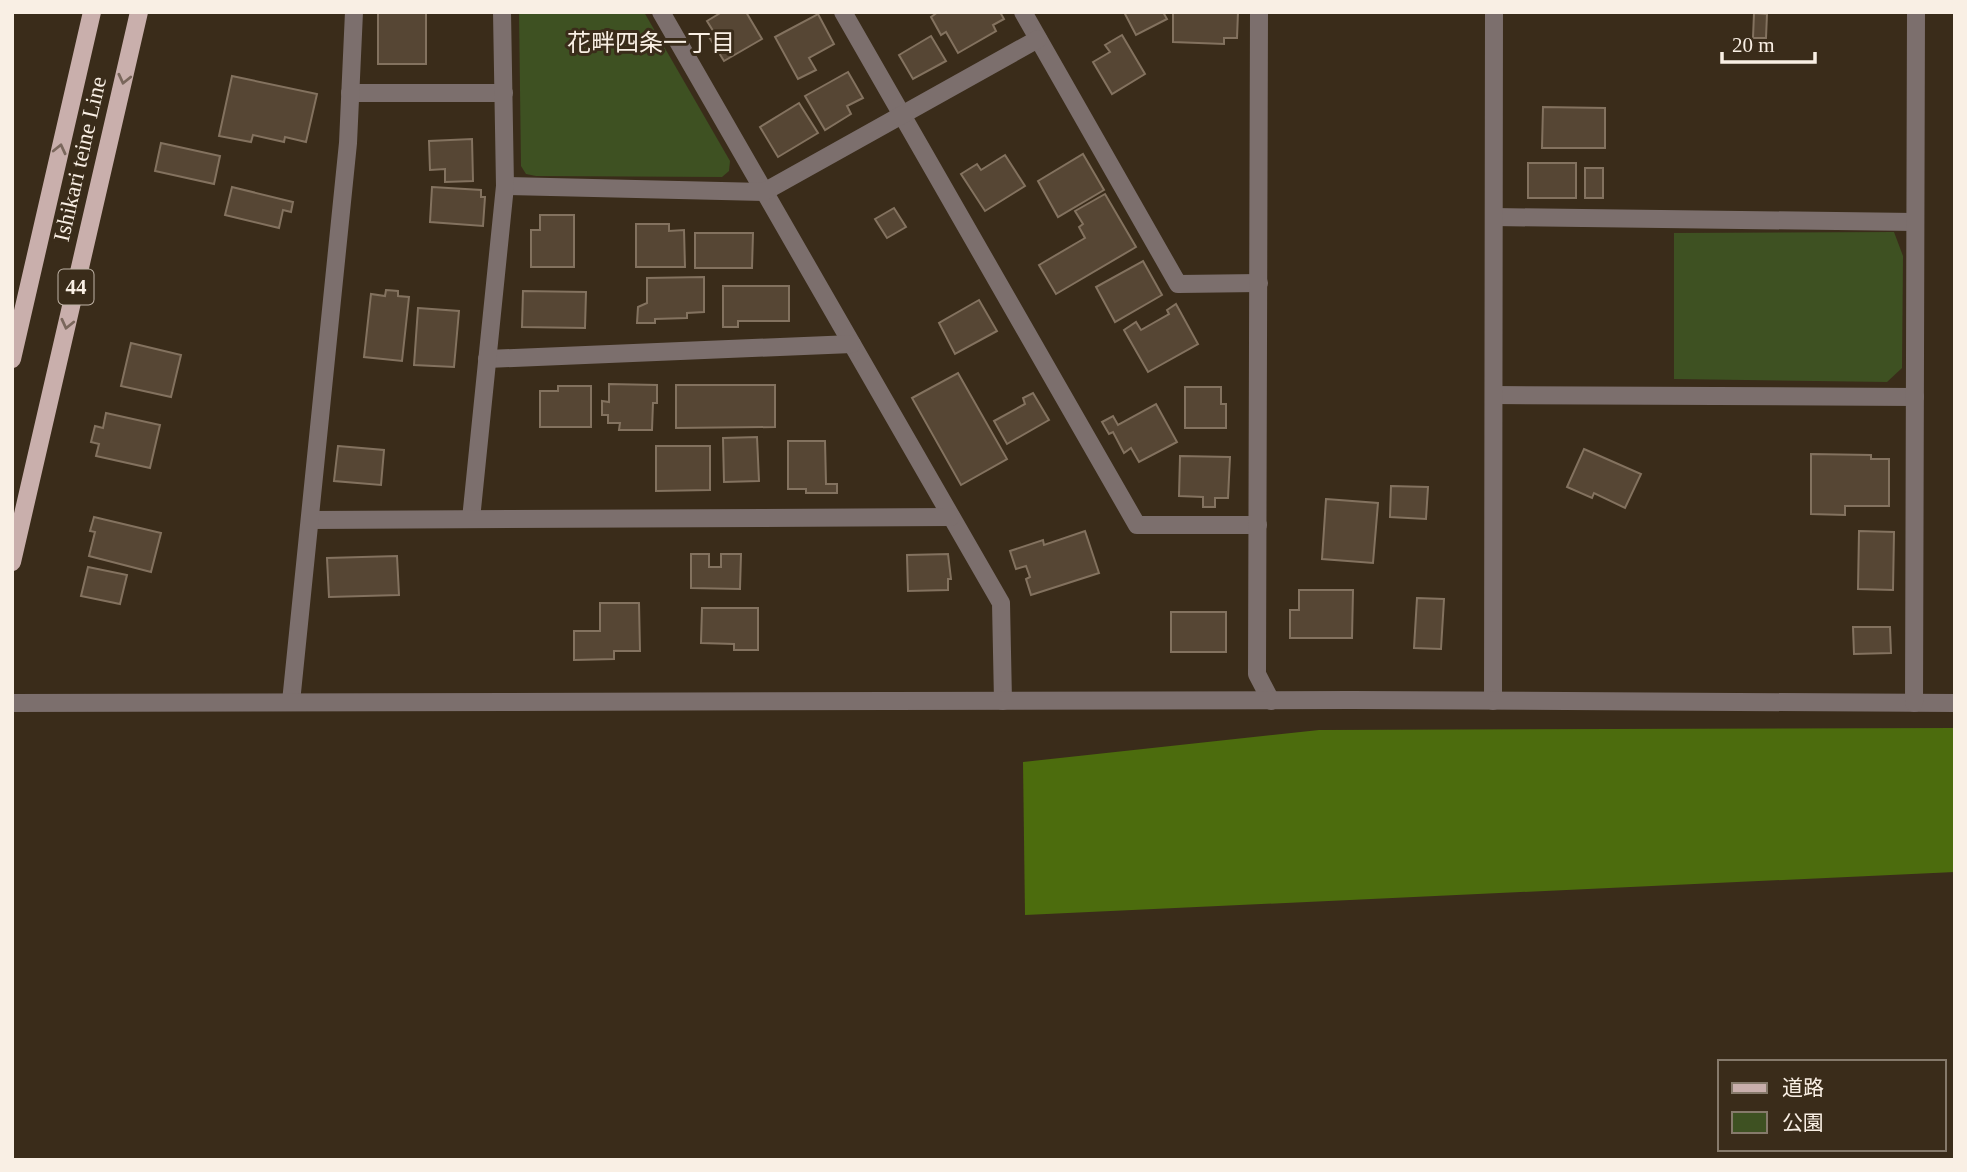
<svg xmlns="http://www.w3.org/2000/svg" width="1967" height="1172" viewBox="0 0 1967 1172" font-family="'Times New Roman','Noto Sans JP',serif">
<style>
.green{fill:#3e5122}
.forest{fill:#4c6c0d}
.building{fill:#564634;stroke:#83725f;stroke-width:2}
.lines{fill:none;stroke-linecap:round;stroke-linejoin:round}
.minor{stroke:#7c6f6d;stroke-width:18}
.primary{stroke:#c9afac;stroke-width:18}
.oneway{stroke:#7a675c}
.labels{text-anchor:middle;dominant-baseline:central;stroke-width:6;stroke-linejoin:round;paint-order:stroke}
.shield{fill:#3a2c1a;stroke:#c0b4a7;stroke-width:2}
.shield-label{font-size:21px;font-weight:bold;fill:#f9efe4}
.street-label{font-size:23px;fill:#f9efe4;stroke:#3a2c1a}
.neighbourhood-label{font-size:24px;fill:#f9efe4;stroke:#3a2c1a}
</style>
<rect width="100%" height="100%" fill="#3a2c1a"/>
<g class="green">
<path d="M 519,12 L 644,12 L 730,161 L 729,171 L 722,177 L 536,176 L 526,174 L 521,166 Z"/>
<path d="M 1894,232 L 1903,256 L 1902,368 L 1887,382 L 1674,379 L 1674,233 Z"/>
</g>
<path class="forest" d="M 1955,728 L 1955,872 L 1025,915 L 1023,762 L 1319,730 Z"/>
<g class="building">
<rect x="378" y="12" width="48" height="52"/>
<path d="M 722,12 L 746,12 L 762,39 L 724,61 L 709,37 L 715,34 L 707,21 Z"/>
<path d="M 938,12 L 1000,12 L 1004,19 L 993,25 L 996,31 L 958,53 L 946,32 L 941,35 L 931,17 Z"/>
<path d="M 1124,12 L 1163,12 L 1167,19 L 1136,35 Z"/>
<path d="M 1173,12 L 1238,12 L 1237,38 L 1224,38 L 1224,44 L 1173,42 Z"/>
<path d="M 1754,13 L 1767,14 L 1766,38 L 1753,38 Z"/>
<path d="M 818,14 L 834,44 L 809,58 L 816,70 L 798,79 L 775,37 Z"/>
<path d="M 1122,35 L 1145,74 L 1112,94 L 1093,62 L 1110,52 L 1105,45 Z"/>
<path d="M 931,36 L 946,61 L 913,79 L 899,55 Z"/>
<path d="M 848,72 L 863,98 L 847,106 L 851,114 L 825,130 L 805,96 Z"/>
<path d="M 232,76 L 317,94 L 306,142 L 285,137 L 284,142 L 253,135 L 251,142 L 219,136 Z"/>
<path d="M 799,103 L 818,133 L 778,157 L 760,127 Z"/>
<path d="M 1543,107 L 1605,108 L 1605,148 L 1542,148 Z"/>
<path d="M 472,139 L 473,181 L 445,182 L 445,169 L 430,170 L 429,141 Z"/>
<path d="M 161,143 L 220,156 L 214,184 L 155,171 Z"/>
<path d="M 1083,154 L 1104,190 L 1058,217 L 1038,181 Z"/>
<path d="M 1005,155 L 1025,186 L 985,211 L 961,174 L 977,164 L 981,170 Z"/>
<rect x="1528" y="163" width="48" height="35"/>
<rect x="1585" y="168" width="18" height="30"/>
<path d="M 232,187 L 293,202 L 291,212 L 283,210 L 279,228 L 225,215 Z"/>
<path d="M 432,187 L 481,190 L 481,197 L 485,197 L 483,226 L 430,222 Z"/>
<path d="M 1105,194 L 1136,247 L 1056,294 L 1039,265 L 1085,238 L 1079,227 L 1083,224 L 1075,211 Z"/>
<path d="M 894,208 L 906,227 L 887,238 L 875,219 Z"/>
<path d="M 540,215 L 574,215 L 574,267 L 531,267 L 531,230 L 540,230 Z"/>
<path d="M 636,224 L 669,224 L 669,231 L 684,230 L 685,267 L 636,267 Z"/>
<path d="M 695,233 L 753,233 L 752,268 L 695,268 Z"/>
<path d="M 1143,261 L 1162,295 L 1115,322 L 1096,287 Z"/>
<path d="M 704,277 L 704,312 L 687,313 L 687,318 L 655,319 L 655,323 L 637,323 L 638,307 L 647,303 L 647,278 Z"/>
<path d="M 723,286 L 789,286 L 789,321 L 738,321 L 738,327 L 723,327 Z"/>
<path d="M 386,290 L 398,291 L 398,296 L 409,297 L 402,361 L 364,357 L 371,294 L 385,296 Z"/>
<path d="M 523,291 L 586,292 L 585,328 L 522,327 Z"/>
<path d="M 979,300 L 997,331 L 955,354 L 939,323 Z"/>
<path d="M 1176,304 L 1198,344 L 1148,372 L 1124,330 L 1136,322 L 1141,330 L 1169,314 L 1167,310 Z"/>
<path d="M 418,308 L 459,311 L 454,367 L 414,365 Z"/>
<path d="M 131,343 L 181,355 L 171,397 L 121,386 Z"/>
<path d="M 958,373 L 1007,459 L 961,485 L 912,398 Z"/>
<path d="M 609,384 L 657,385 L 657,403 L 653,403 L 652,430 L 619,430 L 620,423 L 608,423 L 608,415 L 602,415 L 602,401 L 609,402 Z"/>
<path d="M 676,385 L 775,385 L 775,427 L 676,428 Z"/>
<path d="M 558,386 L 591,386 L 591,427 L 540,427 L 540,391 L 558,391 Z"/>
<path d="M 1185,387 L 1221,387 L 1221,404 L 1226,404 L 1226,428 L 1185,428 Z"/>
<path d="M 1033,393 L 1049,420 L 1007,444 L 994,421 L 1025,404 L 1023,398 Z"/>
<path d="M 1156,404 L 1177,442 L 1139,462 L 1131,448 L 1124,453 L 1113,432 L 1109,434 L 1102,422 L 1113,416 L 1118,425 Z"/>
<path d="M 106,413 L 160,425 L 150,468 L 96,456 L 99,444 L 91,442 L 95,426 L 103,428 Z"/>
<path d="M 757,437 L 759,481 L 724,482 L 723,438 Z"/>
<path d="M 788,441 L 825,441 L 826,484 L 837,484 L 837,493 L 806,493 L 806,489 L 788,489 Z"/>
<path d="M 338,446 L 384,450 L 381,485 L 334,481 Z"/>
<path d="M 656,446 L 710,446 L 710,490 L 656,491 Z"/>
<path d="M 1584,449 L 1641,474 L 1625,508 L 1594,493 L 1592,498 L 1567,487 Z"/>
<path d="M 1811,454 L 1871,455 L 1871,459 L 1889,459 L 1889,506 L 1845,506 L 1845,515 L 1811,514 Z"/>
<path d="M 1180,456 L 1230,457 L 1228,498 L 1215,498 L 1215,507 L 1203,507 L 1203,497 L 1179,496 Z"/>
<path d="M 1391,486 L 1428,487 L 1426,519 L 1390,517 Z"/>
<path d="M 1326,499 L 1378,503 L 1373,563 L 1322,559 Z"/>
<path d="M 94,517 L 161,533 L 151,572 L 89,556 L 95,532 L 90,531 Z"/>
<path d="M 1085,531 L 1099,573 L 1031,595 L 1026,579 L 1030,577 L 1026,566 L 1016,569 L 1010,551 L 1043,540 L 1044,545 Z"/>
<path d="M 1859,531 L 1894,532 L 1893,590 L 1858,589 Z"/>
<path d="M 691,554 L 709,554 L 709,567 L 721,567 L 721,554 L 741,554 L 740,589 L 691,588 Z"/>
<path d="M 948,554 L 951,579 L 948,579 L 948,590 L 908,591 L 907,555 Z"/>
<path d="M 397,556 L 399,595 L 329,597 L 327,558 Z"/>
<path d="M 88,567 L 127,575 L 120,604 L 81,596 Z"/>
<path d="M 1299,590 L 1353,590 L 1352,638 L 1290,638 L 1290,610 L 1299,610 Z"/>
<path d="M 1417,598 L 1444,599 L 1441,649 L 1414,648 Z"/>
<path d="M 600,603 L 639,603 L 640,651 L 614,651 L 614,659 L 574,660 L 574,631 L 600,631 Z"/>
<path d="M 702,608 L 758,608 L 758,650 L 734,650 L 734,644 L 701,643 Z"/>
<rect x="1171" y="612" width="55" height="40"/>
<path d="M 1853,627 L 1890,627 L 1891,653 L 1854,654 Z"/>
</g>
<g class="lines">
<g class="minor">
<path d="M 661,12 L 1001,603 L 1003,701"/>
<path d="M 843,12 L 1137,525 L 1258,525"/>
<path d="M 1023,12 L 1178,284 L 1259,283"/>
<path d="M 1259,12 L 1257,674 L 1271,701"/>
<path d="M 350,93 L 504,93"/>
<path d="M 505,186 L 764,192 L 1038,39"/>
<path d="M 1494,217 L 1915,222"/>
<path d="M 487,359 L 852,344"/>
<path d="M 1494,395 L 1915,397"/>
<path d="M 471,519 L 505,186 L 502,12"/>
<path d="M 310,520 L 951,517"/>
<path d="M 1493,701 L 1494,12"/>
<path d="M 291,702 L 348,143 L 354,12"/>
<path d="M 12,703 L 1351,700 L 1955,703"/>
<path d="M 1914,703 L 1916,12"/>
</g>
<g class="primary">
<path d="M 12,359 L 92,12"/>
<path d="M 12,562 L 139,12"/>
</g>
</g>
<defs><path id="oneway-chevron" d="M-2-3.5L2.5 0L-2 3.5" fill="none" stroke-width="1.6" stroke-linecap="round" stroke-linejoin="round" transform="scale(1.75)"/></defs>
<g class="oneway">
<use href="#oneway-chevron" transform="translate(124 79) rotate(103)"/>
<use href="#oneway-chevron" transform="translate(60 149) rotate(-77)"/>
<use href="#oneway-chevron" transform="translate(67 324) rotate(103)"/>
</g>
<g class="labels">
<rect class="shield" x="58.5" y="269.5" width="35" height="35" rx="5"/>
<g class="shield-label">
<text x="76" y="287">44</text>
</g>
<g class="street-label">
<text transform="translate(80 159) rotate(-77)">Ishikari teine Line</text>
</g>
<g class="neighbourhood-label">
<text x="651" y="43">花畔四条一丁目</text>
</g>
</g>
<rect width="1967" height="1172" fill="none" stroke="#f9efe4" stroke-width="28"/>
<rect x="1718" y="1060" width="228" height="91" fill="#3a2c1a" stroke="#867a6b" stroke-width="2"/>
<rect x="1732" y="1083" width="35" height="10" fill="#c9afac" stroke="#867a6b" stroke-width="2"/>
<text x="1782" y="1095" font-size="21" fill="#f9efe4">道路</text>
<rect x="1732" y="1112" width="35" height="21" fill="#3e5122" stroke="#867a6b" stroke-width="2"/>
<text x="1782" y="1130" font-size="21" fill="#f9efe4">公園</text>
<path d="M1722 52v10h93v-10" fill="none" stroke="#f9efe4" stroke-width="3.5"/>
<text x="1732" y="52" font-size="21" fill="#f9efe4" stroke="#3a2c1a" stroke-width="5" paint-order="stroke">20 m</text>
</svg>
